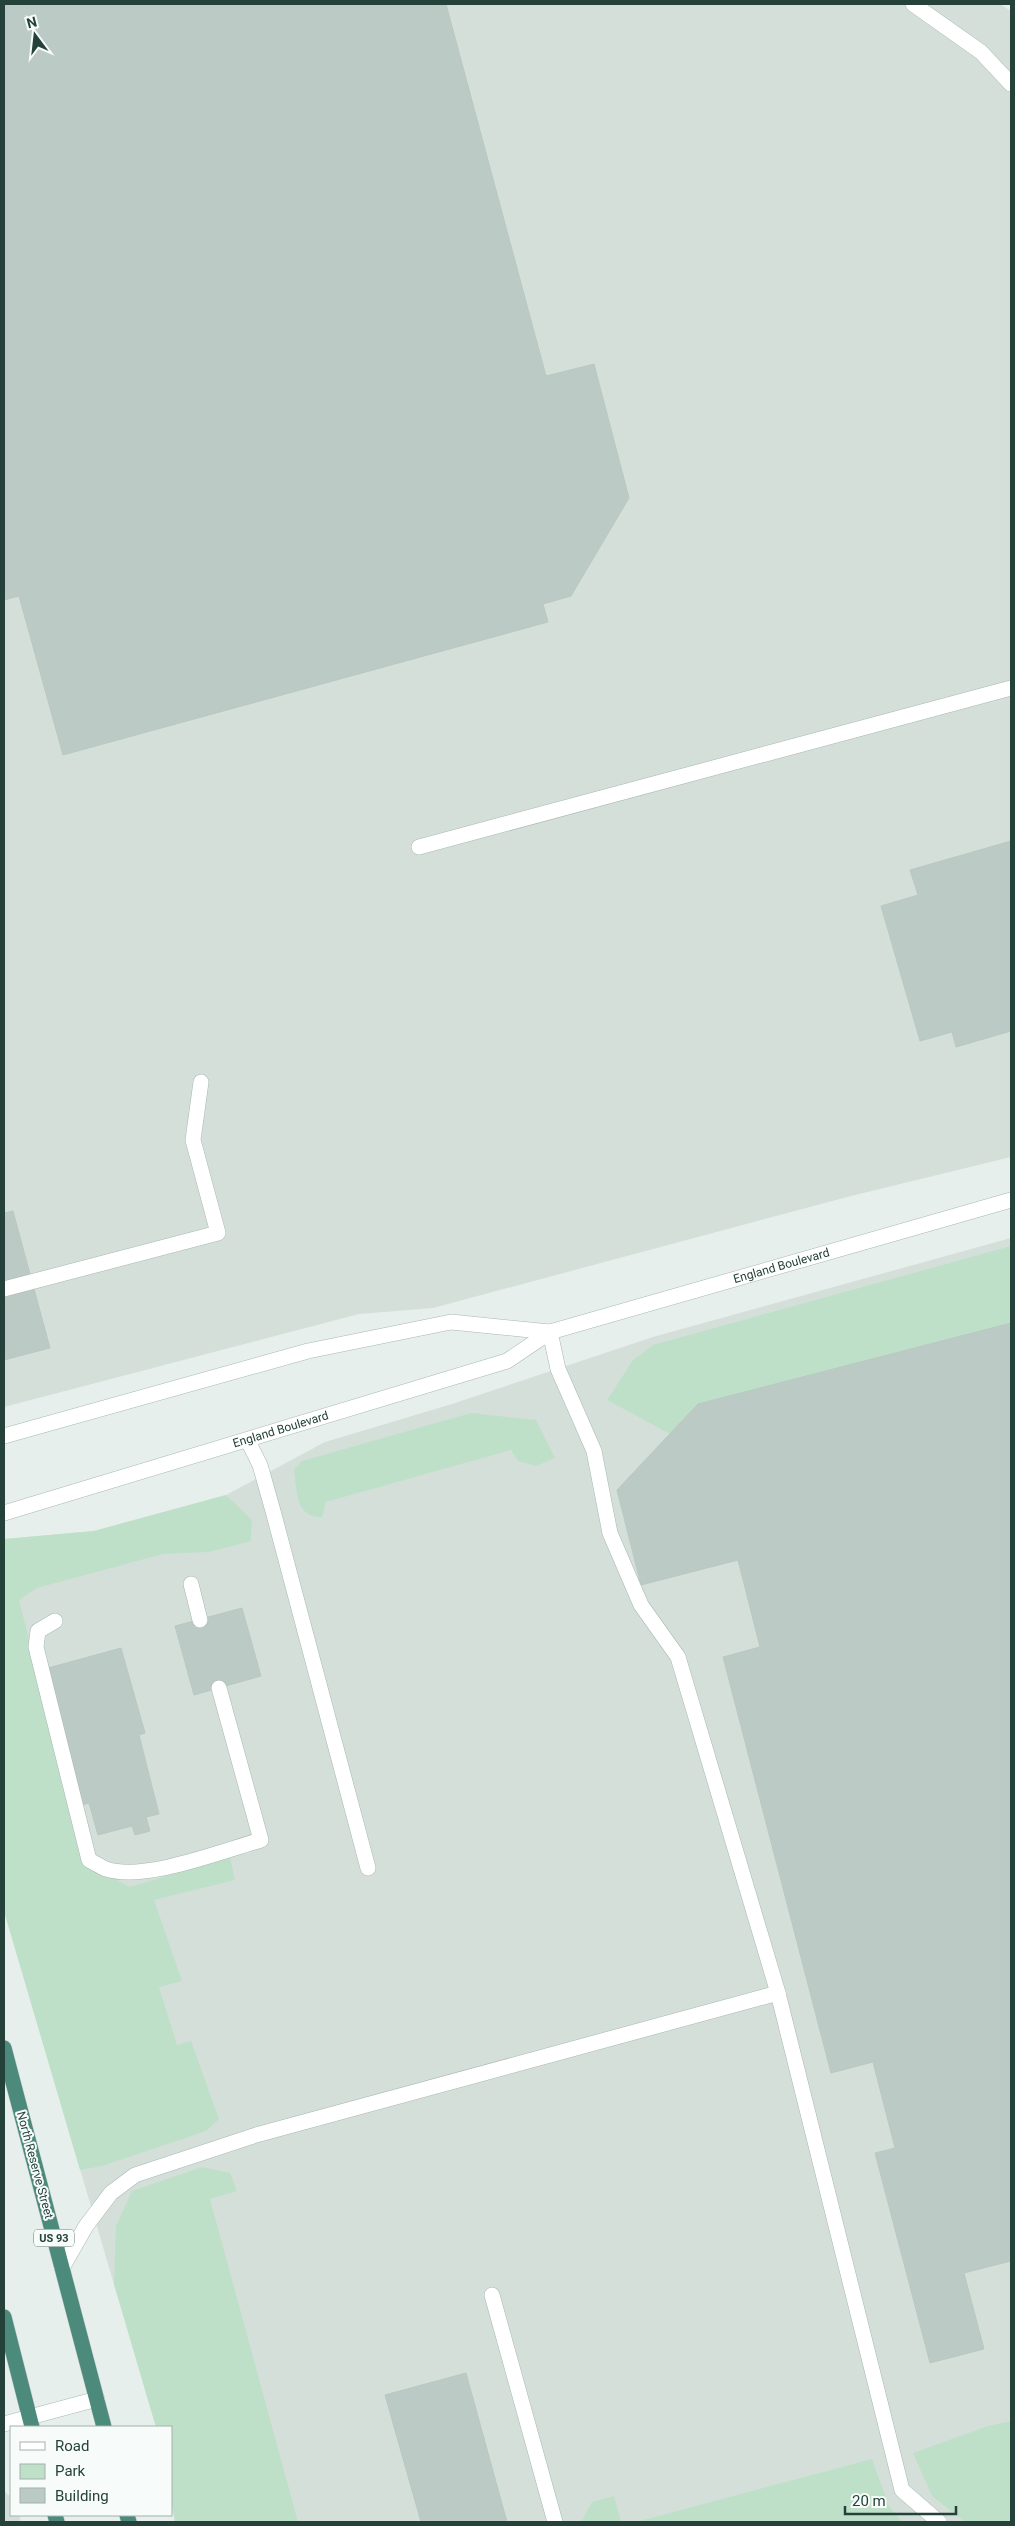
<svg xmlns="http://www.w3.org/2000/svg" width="1015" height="2526" viewBox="0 0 1015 2526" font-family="Roboto,sans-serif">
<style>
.built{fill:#d4dfda}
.green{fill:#bfe0c8}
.building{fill:#bbcac4;stroke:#b8c9c2}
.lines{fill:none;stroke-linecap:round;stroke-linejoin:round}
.service-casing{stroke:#a8b8b2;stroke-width:16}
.minor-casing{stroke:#a8b8b2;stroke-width:16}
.tertiary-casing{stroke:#a8b8b2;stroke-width:16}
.trunk-casing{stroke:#c2cac8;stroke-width:16}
.service{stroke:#fff;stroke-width:15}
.minor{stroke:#fff;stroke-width:15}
.tertiary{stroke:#fff;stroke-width:15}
.trunk{stroke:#4c8a7c;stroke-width:15}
.labels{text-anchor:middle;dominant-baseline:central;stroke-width:4;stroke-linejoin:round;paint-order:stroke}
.shield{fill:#f7fbf9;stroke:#637a73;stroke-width:1}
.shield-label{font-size:11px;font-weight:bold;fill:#24423a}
.street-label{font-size:12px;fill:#24423a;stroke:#f7fbf9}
</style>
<rect width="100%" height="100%" fill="#e6efeb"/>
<g class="built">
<path d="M 4,4 L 1000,4 L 1011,11 L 1011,1157 L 851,1196 L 433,1308 L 359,1314 L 4,1407 Z"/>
<path d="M 1011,1238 L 1011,2522 L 175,2522 L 171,2500 L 171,2427 L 156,2427 L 4,1911 L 4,1539 L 94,1531 L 226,1495 L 325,1442 L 452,1404 L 653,1337 Z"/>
<path d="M 4,2491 L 11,2497 L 11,2515 L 19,2515 L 21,2522 L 4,2522 Z"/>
</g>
<g class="green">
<path d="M 1011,1246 L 1011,1323 L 698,1404 L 670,1434 L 607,1400 L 633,1360 L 653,1345 Z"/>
<path d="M 471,1413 L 536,1420 L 555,1458 L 536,1466 L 518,1461 L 511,1450 L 326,1502 L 322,1517 C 295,1518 297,1491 294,1470 L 302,1461 Z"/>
<path d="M 226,1495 L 252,1520 L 251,1541 L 209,1552 L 163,1554 L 37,1588 L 19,1600 L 86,1863 L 130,1887 L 230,1857 L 235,1880 L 154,1900 L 182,1981 L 159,1987 L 177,2045 L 191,2041 L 219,2119 L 206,2131 L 102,2166 L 80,2170 L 4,1911 L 4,1539 L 94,1531 Z"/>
<path d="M 202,2167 L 230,2173 L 237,2191 L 210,2199 L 298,2522 L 175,2522 L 171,2500 L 171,2427 L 156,2427 L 114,2284 L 116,2226 L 132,2191 Z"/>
<path d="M 1011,2421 L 1011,2522 L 965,2522 L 932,2496 L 913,2453 L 988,2426 Z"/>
<path d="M 872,2459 L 889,2506 L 902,2522 L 636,2522 Z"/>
<path d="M 614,2496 L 621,2522 L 581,2522 L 592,2502 Z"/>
</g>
<g class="building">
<path d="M 4,4 L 446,4 L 546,376 L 594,364 L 629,498 L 571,596 L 543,604 L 548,622 L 63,755 L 19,596 L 4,600 Z"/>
<path d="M 1011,841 L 1011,1031 L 956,1047 L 952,1032 L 920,1041 L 881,906 L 918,895 L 910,870 Z"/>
<path d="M 13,1211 L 50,1348 L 4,1360 L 4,1213 Z"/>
<path d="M 1011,1323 L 1011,2261 L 964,2273 L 984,2349 L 930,2363 L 875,2153 L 895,2148 L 873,2062 L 831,2073 L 723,1657 L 760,1647 L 738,1560 L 641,1585 L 617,1490 L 698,1404 Z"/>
<path d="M 242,1608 L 261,1676 L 194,1695 L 175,1626 Z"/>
<path d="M 121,1648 L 145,1733 L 139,1735 L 159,1814 L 146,1817 L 150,1831 L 135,1835 L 132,1826 L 98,1835 L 89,1803 L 82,1805 L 48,1668 Z"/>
<path d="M 466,2373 L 507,2522 L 421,2522 L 385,2395 Z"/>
</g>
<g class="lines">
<defs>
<g id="service">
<path d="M 913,4 L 981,52 L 1011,84"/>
<path d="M 419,847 L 1011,688"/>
<path d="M 4,1289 L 218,1233 L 193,1140 L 201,1082"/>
<path d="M 550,1332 L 558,1369 L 594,1451 L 610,1533 L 641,1605 L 678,1657 L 778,1993 L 902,2490 L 939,2522"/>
<path d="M 248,1441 L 260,1465 L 273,1511 L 368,1868"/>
<path d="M 191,1584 L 200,1620"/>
<path d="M 55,1621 L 38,1631 L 36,1647 L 89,1860 C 95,1863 101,1867 106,1869 C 144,1882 222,1851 261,1840 L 219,1688"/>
<path d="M 62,2268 L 86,2226 L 111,2193 L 135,2175 L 256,2135 L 778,1993"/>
<path d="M 492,2295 L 555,2522"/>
</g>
<path id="minor" d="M 4,2424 L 97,2399"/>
<g id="tertiary">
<path d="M 4,1436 L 308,1351 L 451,1322 L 550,1332"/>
<path id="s1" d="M 4,1513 L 507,1361 L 550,1332 L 1011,1200"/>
</g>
<g id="trunk">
<path d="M 4,2048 L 104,2427"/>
<path d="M 4,2317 L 32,2427"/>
<path d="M 55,2515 L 57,2522"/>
<path d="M 127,2515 L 129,2522"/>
</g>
</defs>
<use href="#service" class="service-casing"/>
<use href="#minor" class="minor-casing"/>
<use href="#tertiary" class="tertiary-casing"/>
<use href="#trunk" class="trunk-casing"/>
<use href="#service" class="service"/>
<use href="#minor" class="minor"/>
<use href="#tertiary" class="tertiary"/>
<use href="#trunk" class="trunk"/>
</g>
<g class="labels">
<rect class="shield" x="34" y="2229.5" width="40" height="17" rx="4"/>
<g class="shield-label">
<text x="54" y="2238">US 93</text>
</g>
<g class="street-label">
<text stroke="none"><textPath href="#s1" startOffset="818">England Boulevard</textPath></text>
<text stroke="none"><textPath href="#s1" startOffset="289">England Boulevard</textPath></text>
<text transform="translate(35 2165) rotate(75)">North Reserve Street</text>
</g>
</g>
<rect width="1015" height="2526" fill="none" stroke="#24423a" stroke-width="10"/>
<rect x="10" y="2426" width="162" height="90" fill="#f7fbf9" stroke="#a3b1ad"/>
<rect x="20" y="2442" width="25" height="8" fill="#ffffff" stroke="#a3b1ad"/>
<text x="55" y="2451" font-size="15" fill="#24423a">Road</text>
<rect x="20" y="2464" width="25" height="15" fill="#bfe0c8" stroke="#a3b1ad"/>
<text x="55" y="2476" font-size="15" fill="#24423a">Park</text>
<rect x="20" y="2488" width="25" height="15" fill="#bbcac4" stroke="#a3b1ad"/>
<text x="55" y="2501" font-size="15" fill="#24423a">Building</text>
<g transform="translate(35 35) rotate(345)" stroke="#f7fbf9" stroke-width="4" paint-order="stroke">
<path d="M0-4L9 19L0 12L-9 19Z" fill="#24423a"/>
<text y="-8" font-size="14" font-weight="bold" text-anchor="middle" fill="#24423a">N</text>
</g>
<path d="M845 2506v8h111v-8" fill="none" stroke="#24423a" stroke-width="2.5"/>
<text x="852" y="2506" font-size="15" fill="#24423a" stroke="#f7fbf9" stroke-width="4" paint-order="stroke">20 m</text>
</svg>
